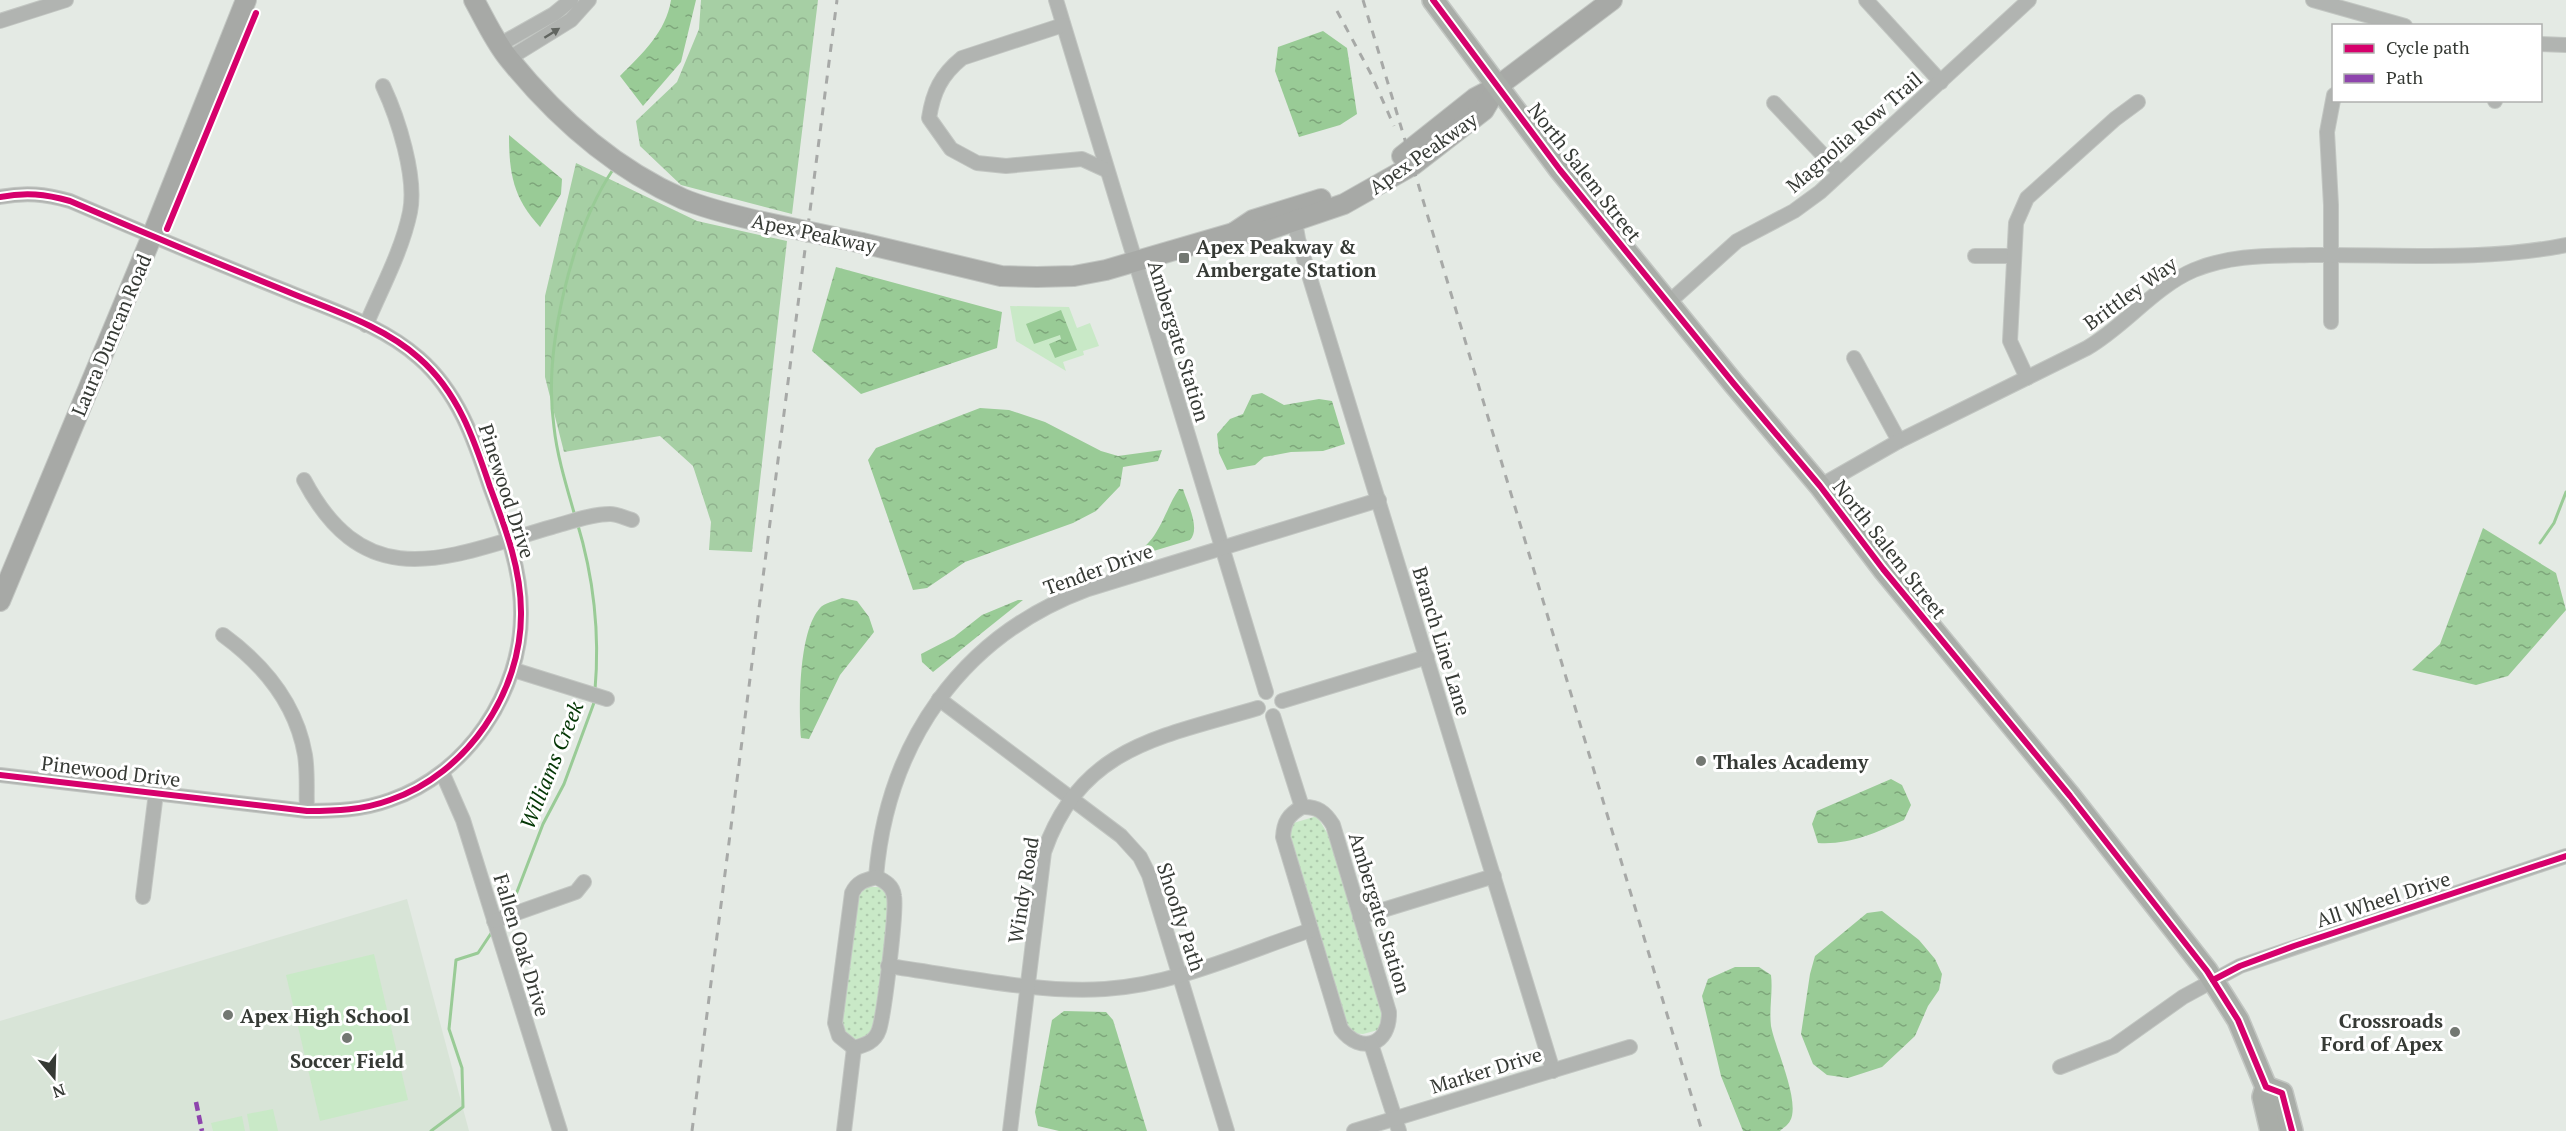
<svg xmlns="http://www.w3.org/2000/svg" width="2566" height="1131" viewBox="0 0 2566 1131" font-family="'PT Serif',serif">
<style>
.built{fill:#d8e4d7}
.forest{fill:url(#forest-crowns)}
.park{fill:url(#park-dots)}
.pitch{fill:#c9e9c7}
.water{fill:url(#water-ripples)}
.lines{fill:none;stroke-linecap:round;stroke-linejoin:round}
.stream{stroke:#99cb96;stroke-width:3}
.street-casing{stroke:#c2c6c2;stroke-width:16}
.secondary-casing{stroke:#c2c6c2;stroke-width:22}
.primary-casing{stroke:#c2c6c2;stroke-width:24}
.street{stroke:#b1b4b1;stroke-width:14}
.secondary{stroke:#a7a9a6;stroke-width:20}
.primary{stroke:#a9ada8;stroke-width:21}
.rail{stroke:#a7a9a7;stroke-width:3;stroke-dasharray:8 8;stroke-linecap:butt}
.secondary-bridge-casing{stroke:#c2c6c2;stroke-width:22;stroke-linecap:butt}
.secondary-bridge{stroke:#a7a9a6;stroke-width:20}
.quiet{stroke:#8e44ad;stroke-width:4.5;stroke-dasharray:9 4.5;stroke-linecap:butt}
.cycleway-casing{stroke:#fff;stroke-width:10}
.cycleway{stroke:#d6006c;stroke-width:6}
.oneway{fill:#616560}
.poi-dot{fill:#737872;stroke:#fff;stroke-width:2}
.labels{text-anchor:middle;dominant-baseline:central;stroke-width:6;stroke-linejoin:round;paint-order:stroke}
.street-label{font-size:20px;fill:#363a35;stroke:#fff}
.poi-label{font-size:20px;font-weight:bold;fill:#363a35;stroke:#fff;text-anchor:start}
.water-label{font-size:21px;font-style:italic;fill:#033604;stroke:#fff}
</style>
<defs>
<pattern id="forest-crowns" width="20" height="18" patternUnits="userSpaceOnUse" patternTransform="scale(1.5)"><rect width="20" height="18" fill="#a6cfa4"/><path d="M2 6a3 3 0 1 1 6 0M12 15a3 3 0 1 1 6 0" fill="none" stroke="#90b28e"/></pattern>
<pattern id="park-dots" width="8" height="8" patternUnits="userSpaceOnUse" patternTransform="scale(1.5)"><rect width="8" height="8" fill="#c9e9c7"/><path d="M2 2h.1M6 6h.1" fill="none" stroke="#adc9ac" stroke-width="1.8" stroke-linecap="round"/></pattern>
<pattern id="water-ripples" width="26" height="14" patternUnits="userSpaceOnUse" patternTransform="scale(1.5)"><rect width="26" height="14" fill="#99cb96"/><path d="M2 4q2-2 4 0t4 0M15 11q2-2 4 0t4 0" fill="none" stroke="#7ea67b"/></pattern>
</defs>
<rect width="100%" height="100%" fill="#e4eae4"/>
<path class="built" d="M 407,899 L 469,1131 L 0,1131 L 0,1021 Z"/>
<g class="forest">
<path d="M 701,0 L 818,0 L 792,214 L 681,185 L 640,146 L 636,121 L 677,82 L 699,29 Z"/>
<path d="M 576,163 L 697,221 L 787,241 L 752,552 L 709,550 L 711,522 L 693,466 L 660,436 L 564,452 L 545,377 L 545,296 Z"/>
</g>
<g class="park">
<path d="M 1317,816 L 1329,836 L 1382,1008 L 1383,1021 L 1378,1030 L 1363,1034 L 1353,1033 L 1344,1018 L 1290,841 L 1290,824 Z"/>
<path d="M 866,887 L 879,887 L 889,896 L 887,929 L 873,1030 L 870,1034 L 857,1040 L 845,1035 L 840,1022 L 856,899 Z"/>
</g>
<g class="pitch">
<path d="M 1010,306 L 1069,307 L 1077,328 L 1090,323 L 1099,346 L 1083,351 L 1084,355 L 1063,362 L 1066,371 L 1016,341 Z"/>
<path d="M 374,954 L 408,1100 L 320,1121 L 286,975 Z"/>
<path d="M 273,1109 L 278,1131 L 250,1131 L 247,1114 Z"/>
<path d="M 242,1116 L 245,1131 L 213,1131 L 211,1123 Z"/>
</g>
<g class="water">
<path d="M 671,0 L 696,0 L 681,62 L 643,106 L 620,76 C 642,54 666,32 671,0 Z"/>
<path d="M 1323,31 L 1347,48 L 1357,114 L 1340,125 L 1299,137 L 1275,71 L 1278,47 Z"/>
<path d="M 509,135 L 562,179 L 561,194 L 540,227 C 513,198 509,173 509,135 Z"/>
<path d="M 836,267 L 1002,312 L 997,348 L 861,394 L 812,351 Z"/>
<path d="M 1061,310 L 1077,350 L 1055,358 L 1049,344 L 1061,339 L 1060,335 L 1034,344 L 1026,324 Z"/>
<path d="M 1262,393 L 1284,405 L 1319,399 L 1332,401 L 1345,444 L 1323,451 L 1291,452 L 1264,457 L 1255,465 L 1227,470 L 1219,453 L 1217,434 L 1230,419 L 1243,414 L 1252,395 Z"/>
<path d="M 980,408 L 1009,410 L 1045,422 L 1101,451 L 1118,456 L 1162,450 L 1158,461 L 1123,467 L 1120,486 L 1096,511 L 1073,523 L 965,562 L 927,588 L 913,590 L 868,460 L 876,448 Z"/>
<path d="M 1179,489 L 1183,489 C 1187,502 1201,529 1190,540 L 1137,556 L 1137,552 C 1160,539 1165,509 1179,489 Z"/>
<path d="M 2483,528 L 2556,573 L 2566,610 L 2508,676 L 2476,685 L 2412,670 L 2440,644 Z"/>
<path d="M 842,598 L 857,601 L 869,617 L 874,632 L 840,675 L 809,739 L 801,738 C 799,707 798,632 820,608 C 824,603 835,601 842,598 Z"/>
<path d="M 1018,600 L 1023,600 L 933,672 L 922,662 L 921,654 L 954,637 L 982,615 Z"/>
<path d="M 1891,779 L 1902,785 L 1911,805 L 1904,820 C 1875,833 1850,845 1818,843 L 1812,824 L 1817,811 Z"/>
<path d="M 1882,911 L 1919,940 L 1935,959 L 1942,974 L 1939,990 L 1928,1006 L 1915,1036 L 1882,1067 L 1848,1078 L 1827,1075 L 1813,1064 L 1801,1034 L 1810,974 L 1815,956 L 1867,913 Z"/>
<path d="M 1735,967 L 1759,967 L 1771,975 C 1773,992 1769,1008 1771,1026 C 1775,1048 1801,1102 1790,1121 C 1788,1125 1783,1128 1780,1131 L 1743,1131 L 1721,1076 L 1702,996 L 1708,979 Z"/>
<path d="M 1064,1011 L 1106,1012 L 1113,1020 L 1147,1131 L 1059,1131 L 1038,1126 L 1035,1112 L 1052,1020 Z"/>
</g>
<g class="lines">
<g class="stream">
<path d="M 575,516 C 567,488 557,456 554,427 C 543,350 571,232 614,168"/>
<path d="M 577,522 C 594,578 600,632 595,690"/>
<path d="M 2540,543 L 2554,523 L 2566,492"/>
<path d="M 505,912 L 515,897 L 543,824 L 564,784 L 595,700"/>
<path d="M 431,1131 L 463,1107 L 462,1068 L 449,1029 L 456,960 L 478,953 L 492,932"/>
</g>
<defs>
<g id="street">
<path d="M 1056,0 L 1266,692"/>
<path d="M 1866,0 L 1941,82"/>
<path d="M 2313,0 L 2405,26"/>
<path d="M 0,21 L 66,0"/>
<path d="M 1063,25 L 962,58 C 941,75 933,92 929,118 L 951,149 L 977,163 L 1006,166 L 1082,159 L 1106,170"/>
<path d="M 2540,44 L 2566,45"/>
<path d="M 499,45 L 554,14 L 571,0"/>
<path d="M 508,59 L 571,20 L 589,0"/>
<path d="M 2495,101 L 2495,100"/>
<path d="M 1774,103 L 1840,173"/>
<path d="M 0,197 C 26,192 45,194 70,201 C 142,232 214,262 286,291 C 331,310 382,325 419,358 C 458,392 474,439 490,487 C 505,527 521,568 521,612 C 522,692 467,774 390,800 C 363,810 336,811 307,811 L 0,775"/>
<path d="M 1295,222 L 1298,239 L 1553,1071"/>
<path d="M 1975,256 L 2014,256"/>
<path d="M 1668,303 L 1737,241 L 1794,211 L 1820,192 L 2029,0"/>
<path d="M 2331,322 L 2331,205 L 2327,132 L 2334,95"/>
<path d="M 366,325 C 381,289 402,251 410,212 C 417,177 398,118 383,86"/>
<path d="M 1854,358 L 1899,441"/>
<path d="M 2027,378 L 2010,341 L 2016,223 L 2027,198 L 2115,119 L 2138,102"/>
<path d="M 304,480 C 367,599 450,556 552,527 C 570,522 592,514 610,514 C 617,514 625,518 632,520"/>
<path d="M 1820,486 L 1899,441 L 2087,348 C 2125,326 2154,287 2194,270 C 2232,254 2271,256 2311,255 C 2395,254 2483,262 2566,245"/>
<path d="M 223,635 C 264,665 296,703 305,755 C 308,774 306,793 307,811"/>
<path d="M 514,670 L 607,699"/>
<path d="M 939,699 L 1121,836 L 1140,857 L 1149,875 L 1227,1131"/>
<path d="M 1282,701 L 1427,657"/>
<path d="M 1273,716 L 1302,807"/>
<path d="M 442,772 L 463,820 L 560,1131"/>
<path d="M 1302,807 C 1317,806 1325,812 1333,825 L 1389,1012 C 1390,1045 1361,1055 1341,1029 L 1283,837 C 1284,822 1288,815 1302,807 Z"/>
<path d="M 876,877 C 887,743 961,636 1088,589 L 1379,500"/>
<path d="M 876,877 C 885,881 893,886 894,896 C 897,910 884,1015 879,1030 C 875,1042 865,1045 854,1048 L 839,1036 L 835,1023 L 852,893 C 857,882 865,880 876,877 Z"/>
<path d="M 143,897 L 156,793"/>
<path d="M 1360,917 L 1494,876"/>
<path d="M 494,921 L 576,892 L 584,882"/>
<path d="M 888,966 C 954,975 1040,994 1105,989 C 1175,985 1245,952 1311,930"/>
<path d="M 1371,1044 L 1399,1131"/>
<path d="M 2060,1067 L 2114,1046 L 2183,997 L 2240,966 L 2566,856"/>
<path d="M 844,1131 L 854,1048"/>
<path d="M 1010,1131 L 1044,852 C 1081,746 1161,737 1258,708"/>
<path d="M 1354,1131 L 1630,1047"/>
</g>
<g id="secondary">
<path d="M 474,0 C 485,20 495,42 509,59 C 556,117 615,169 683,199 C 707,209 733,215 758,221"/>
<path d="M 1402,156 L 1475,98 L 1498,86 L 1612,0"/>
<path d="M 1235,232 L 1253,220 L 1321,199"/>
<path d="M 862,243 L 1001,276 L 1037,277 L 1074,276 L 1106,270 L 1233,233 L 1259,233 L 1344,204 L 1413,165 L 1484,110 L 1498,86"/>
<path d="M 0,601 L 152,236 L 246,0"/>
</g>
<g id="primary">
<path d="M 1433,0 L 1560,170 L 1734,384 L 1820,486 L 1883,569 L 2070,796 L 2207,971 L 2238,1020 L 2266,1087 L 2263,1097 L 2271,1131"/>
<path d="M 2266,1087 L 2282,1093 L 2292,1131"/>
</g>
</defs>
<use href="#street" class="street-casing"/>
<use href="#secondary" class="secondary-casing"/>
<use href="#primary" class="primary-casing"/>
<use href="#street" class="street"/>
<use href="#secondary" class="secondary"/>
<use href="#primary" class="primary"/>
<g class="rail">
<path d="M 1363,0 L 1702,1131"/>
<path d="M 1337,11 L 1371,74 L 1394,126"/>
<path d="M 692,1131 L 837,0"/>
</g>
<defs>
<path id="secondary-bridge" d="M 758,221 L 862,243"/>
</defs>
<use href="#secondary-bridge" class="secondary-bridge-casing"/>
<use href="#secondary-bridge" class="secondary-bridge"/>
<path class="quiet" d="M 196,1102 L 202,1131"/>
<defs>
<g id="cycleway">
<path d="M 1433,0 L 1560,170 L 1734,384 L 1820,486 L 1883,569 L 2070,796 L 2207,971 L 2238,1020 L 2266,1087 L 2282,1093 L 2292,1131"/>
<path d="M 0,197 C 26,192 45,194 70,201 C 142,232 214,262 286,291 C 331,310 382,325 419,358 C 458,392 474,439 490,487 C 505,527 521,568 521,612 C 522,692 467,774 390,800 C 363,810 336,811 307,811 L 0,775"/>
<path d="M 167,229 L 256,13"/>
<path d="M 2213,980 L 2240,966 L 2294,946 L 2566,856"/>
</g>
</defs>
<use href="#cycleway" class="cycleway-casing"/>
<use href="#cycleway" class="cycleway"/>
</g>
<defs><path id="oneway-solid" d="M-6-.8H1V-3.2L6.5 0L1 3.2V.8H-6Z" transform="scale(1.5)"/></defs>
<use class="oneway" href="#oneway-solid" transform="translate(552 33) rotate(-32)"/>
<g class="poi-dot">
<rect x="1178" y="252" width="12" height="12" rx="3"/>
<circle cx="1701" cy="761" r="6"/>
<circle cx="228" cy="1015" r="6"/>
<circle cx="2455" cy="1032" r="6"/>
<circle cx="347" cy="1038" r="6"/>
</g>
<g class="labels">
<g class="street-label">
<text transform="translate(1854 132) rotate(-41)">Magnolia Row Trail</text>
<text transform="translate(1423 153) rotate(-35)">Apex Peakway</text>
<text transform="translate(1585 172) rotate(52)">North Salem Street</text>
<text transform="translate(814 233) rotate(12)">Apex Peakway</text>
<text transform="translate(2130 293) rotate(-36)">Brittley Way</text>
<text transform="translate(111 335) rotate(-67)">Laura Duncan Road</text>
<text transform="translate(1179 341) rotate(73)">Ambergate Station</text>
<text transform="translate(507 491) rotate(72)">Pinewood Drive</text>
<text transform="translate(1890 549) rotate(52)">North Salem Street</text>
<text transform="translate(1098 569) rotate(-20)">Tender Drive</text>
<text transform="translate(1442 641) rotate(73)">Branch Line Lane</text>
<text transform="translate(111 771) rotate(7)">Pinewood Drive</text>
<text transform="translate(1023 890) rotate(-81)">Windy Road</text>
<text transform="translate(2383 899) rotate(-18)">All Wheel Drive</text>
<text transform="translate(1380 913) rotate(73)">Ambergate Station</text>
<text transform="translate(1181 917) rotate(72)">Shoofly Path</text>
<text transform="translate(522 945) rotate(73)">Fallen Oak Drive</text>
<text transform="translate(1486 1070) rotate(-17)">Marker Drive</text>
</g>
<g class="poi-label">
<text x="1196" y="246">Apex Peakway &amp;<tspan x="1196" dy="23">Ambergate Station</tspan></text>
<text x="1713" y="761">Thales Academy</text>
<text x="240" y="1015">Apex High School</text>
<text x="2443" y="1020" text-anchor="end">Crossroads<tspan x="2443" dy="23">Ford of Apex</tspan></text>
<text x="347" y="1060" text-anchor="middle">Soccer Field</text>
</g>
<g class="water-label">
<text transform="translate(551 765) rotate(-68)">Williams Creek</text>
</g>
</g>
<rect x="2332" y="24" width="210" height="78" fill="#ffffff" stroke="#afb0ae" stroke-width="1.5"/>
<rect x="2344" y="44" width="30" height="9" fill="#d6006c" stroke="#afb0ae" stroke-width="1.5"/>
<text x="2386" y="54" font-size="18" fill="#363a35">Cycle path</text>
<rect x="2344" y="74" width="30" height="9" fill="#8e44ad" stroke="#afb0ae" stroke-width="1.5"/>
<text x="2386" y="84" font-size="18" fill="#363a35">Path</text>
<g transform="translate(54 1077) rotate(161)" stroke="#ffffff" stroke-width="4.5" paint-order="stroke">
<path d="M0-4.5L10 22L0 15L-10 22Z" fill="#363a35"/>
<text y="-9" font-size="16" font-weight="bold" text-anchor="middle" fill="#363a35">N</text>
</g>
</svg>
